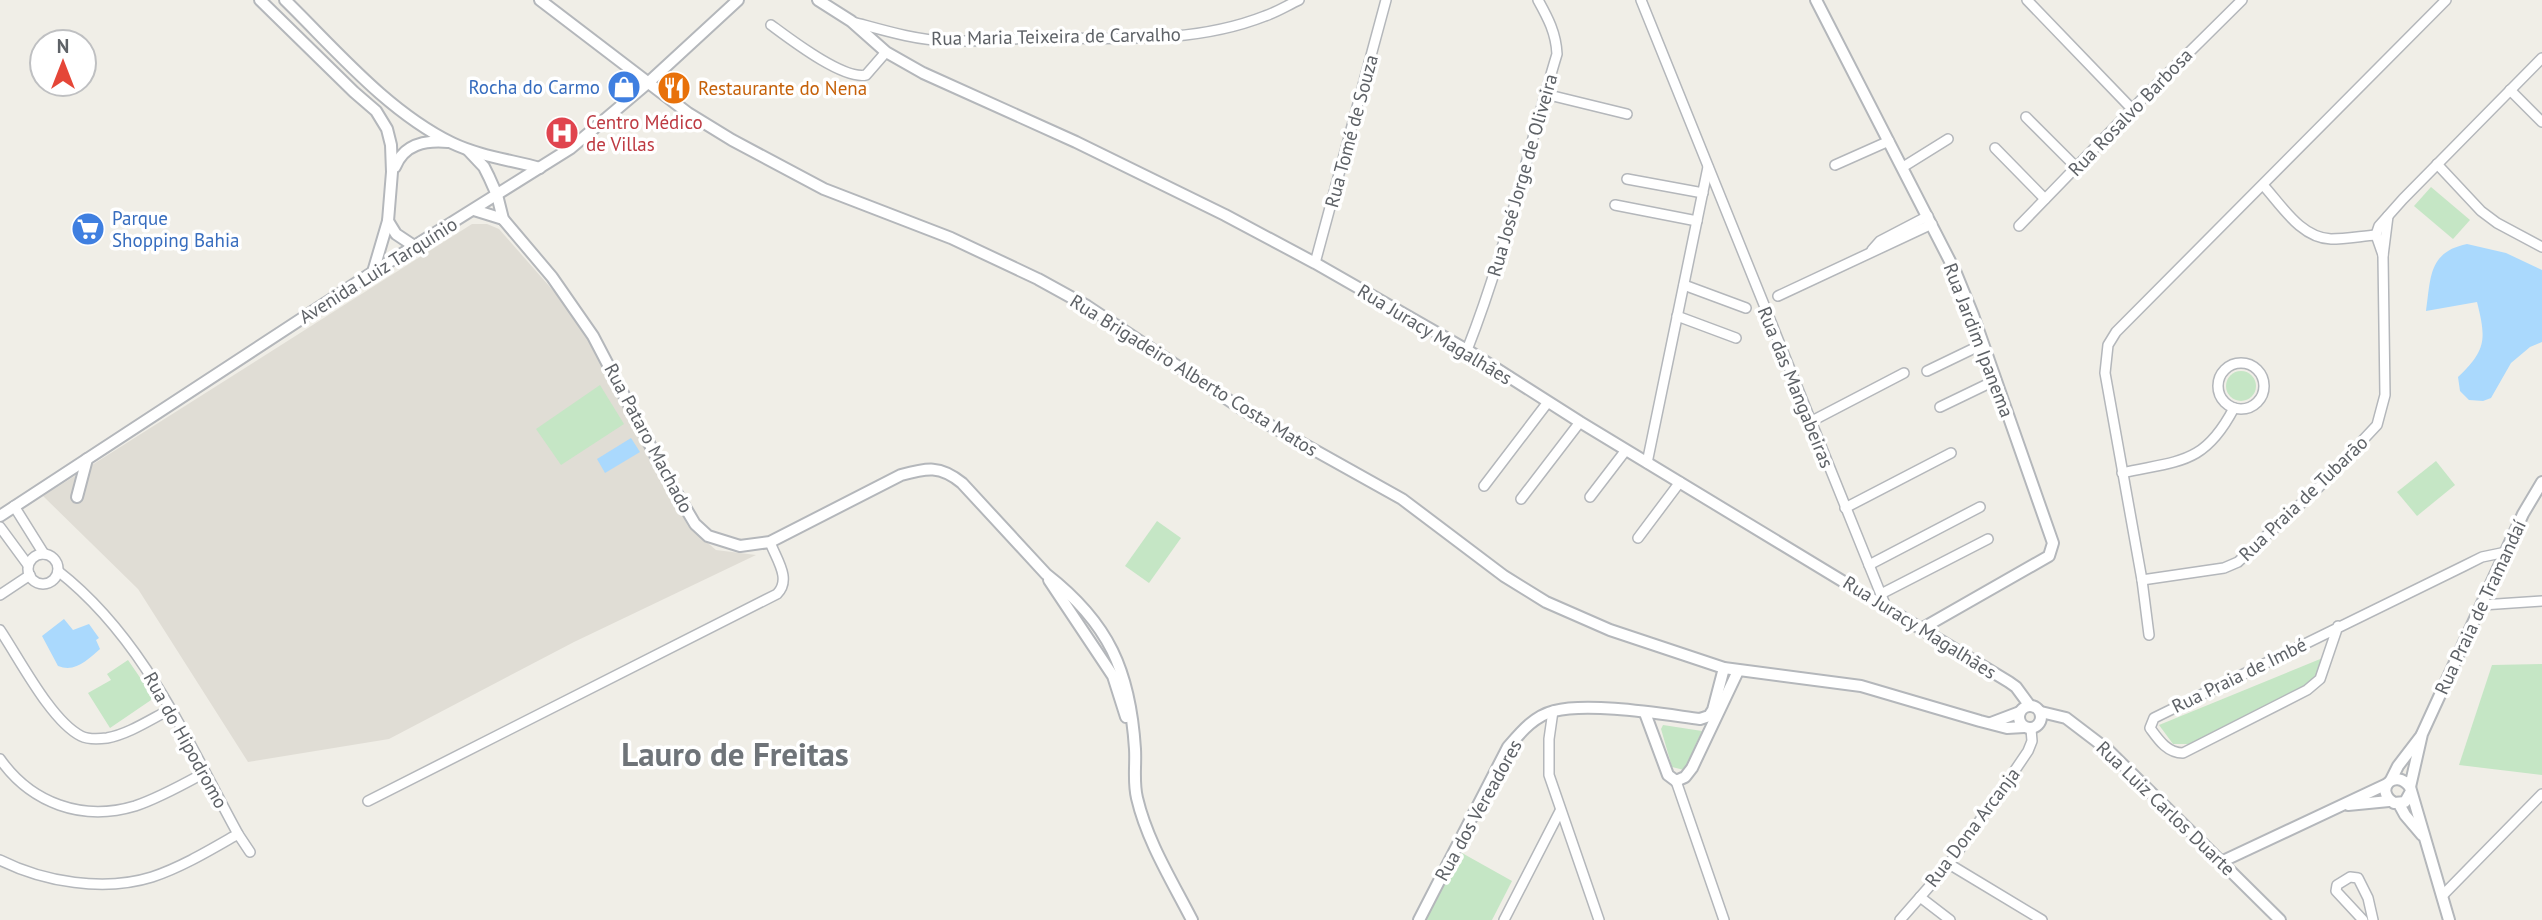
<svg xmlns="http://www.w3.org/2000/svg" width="2542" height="920" viewBox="0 0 2542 920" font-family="'PT Sans',sans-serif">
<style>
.education{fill:#e0ddd5}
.green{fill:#c5e6c5}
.water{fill:#aad9fd}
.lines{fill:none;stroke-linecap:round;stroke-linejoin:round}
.minor-casing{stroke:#b4b7bb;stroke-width:12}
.tertiary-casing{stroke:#b4b7bb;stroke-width:14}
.minor{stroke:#fff;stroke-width:9}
.tertiary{stroke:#fff;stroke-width:10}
.labels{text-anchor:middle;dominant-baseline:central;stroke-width:7;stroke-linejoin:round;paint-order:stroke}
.street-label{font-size:19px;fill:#5e6267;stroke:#fff}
.shop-label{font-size:19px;fill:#366cbe;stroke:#fff;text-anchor:end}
.food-label{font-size:19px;fill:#c56008;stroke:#fff;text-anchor:start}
.health-label{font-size:19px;fill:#be3a42;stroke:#fff;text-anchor:start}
.town-label{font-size:33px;font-weight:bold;fill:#6f7479;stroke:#fff}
</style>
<rect width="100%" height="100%" fill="#f0eee7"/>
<path class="education" d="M 472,224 L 487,224 L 499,229 L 557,295 L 585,332 L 688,526 L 716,550 L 756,555 L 574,642 L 389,739 L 248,762 L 138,589 L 43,496 Z"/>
<g class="green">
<path d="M 2431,187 L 2470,220 L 2453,239 L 2414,206 Z"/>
<circle cx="2241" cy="386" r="15"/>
<path d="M 600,385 L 624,424 L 561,465 L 536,429 Z"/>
<path d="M 2436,461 L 2455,485 L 2417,516 L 2397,492 Z"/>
<path d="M 1157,521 L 1181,538 L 1149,583 L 1125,566 Z"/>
<path d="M 2330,655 L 2318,682 L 2190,744 L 2173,744 L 2159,725 Z"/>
<path d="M 128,660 L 154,698 L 110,728 L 88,693 L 111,680 L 107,674 Z"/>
<path d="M 2542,664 L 2542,775 L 2459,765 L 2492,665 Z"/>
<path d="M 1663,725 L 1702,731 L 1684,770 L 1672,767 L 1661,729 Z"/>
<path d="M 1462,853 L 1512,881 L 1492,920 L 1423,920 Z"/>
</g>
<g class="water">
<path d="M 2467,244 L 2506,253 L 2542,270 L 2542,342 L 2530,347 L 2511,363 L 2491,398 L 2483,401 L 2469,400 L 2460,391 L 2458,377 C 2487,350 2486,338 2477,302 L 2426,311 C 2431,278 2428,252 2467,244 Z"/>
<path d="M 631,438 L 640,452 L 605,473 L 597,459 Z"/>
<path d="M 64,619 L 73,630 L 89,624 L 99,638 L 96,640 L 100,649 C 88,659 76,673 58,666 L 42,636 Z"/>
</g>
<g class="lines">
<defs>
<g id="minor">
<path d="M 1641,0 L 1886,607"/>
<path d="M 2027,0 L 2132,109"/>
<path d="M 853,22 C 883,30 915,40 947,41 C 979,42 1011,38 1043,38 C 1117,38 1194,44 1265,16 C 1277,12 1288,5 1299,0"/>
<path d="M 771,25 C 790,39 843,80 866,75 L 886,52"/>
<path d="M 2510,90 L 2542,122"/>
<path d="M 1545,94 L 1627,114"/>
<path d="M 2026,117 L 2076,167"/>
<path d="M 1995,148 L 2045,199"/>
<path d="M 2437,164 L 2481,211 L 2497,223 L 2542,247"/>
<path d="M 1835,165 L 1889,141"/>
<path d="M 1903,167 L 1948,139"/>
<path d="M 1627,179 L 1703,193"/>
<path d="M 2263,185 C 2282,206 2301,238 2331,239 C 2346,239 2362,236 2376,235"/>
<path d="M 1615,205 L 1697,221"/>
<path d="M 2019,226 L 2143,98 L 2242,0"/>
<path d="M 1872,250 L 1880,241 L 1928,216"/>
<path d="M 2383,255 L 2376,235 L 2379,226 L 2403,199 L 2542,58"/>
<path d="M 1315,263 L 1386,0"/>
<path d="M 1684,285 L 1746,308"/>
<path d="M 1778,296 L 1932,224"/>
<path d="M 1677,316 L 1736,338"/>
<path d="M 1467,350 C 1505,254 1527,153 1557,54 C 1556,33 1548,18 1538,0"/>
<circle cx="2241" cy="386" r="23"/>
<path d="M 1927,371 L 1983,344"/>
<path d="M 1940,407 L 1996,380"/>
<path d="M 1810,422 L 1904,373"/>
<path d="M 1647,463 L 1708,167"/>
<path d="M 2122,473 C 2180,460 2204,465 2234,408"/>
<path d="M 1484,486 L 1548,402"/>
<path d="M 1590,497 L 1626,450"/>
<path d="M 1521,499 L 1580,422"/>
<path d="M 14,506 L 44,554"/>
<path d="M 1845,508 L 1951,453"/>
<path d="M 0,527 L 28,565"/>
<path d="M 1638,538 L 1680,482"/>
<circle cx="43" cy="569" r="15"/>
<path d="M 1869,565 L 1980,507"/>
<path d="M 58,571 C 144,638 187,741 238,834 L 250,852"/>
<path d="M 2142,580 L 2224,568 L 2238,562 L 2319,487 L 2377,425 L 2385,395 L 2383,256 L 2388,216"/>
<path d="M 1881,594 L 1988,539"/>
<path d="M 0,595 L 30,575"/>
<path d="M 2482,605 L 2542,601"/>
<path d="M 2338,626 L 2320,679 L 2307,690 L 2183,753 C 2167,753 2158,739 2150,728 L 2154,718 L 2464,566 L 2482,557 L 2506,552"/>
<path d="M 0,630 C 19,658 51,721 81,736 C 89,740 99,739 107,738 C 129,734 151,719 171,709"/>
<path d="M 2149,635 L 2142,580 L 2105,373 L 2108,345 L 2116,332 L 2446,0"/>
<path d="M 1553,711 L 1549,739 L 1549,775 L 1599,920"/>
<path d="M 0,759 C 31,803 82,822 135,806 C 159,798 182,785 204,773"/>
<path d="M 1676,781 L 1724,920"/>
<path d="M 368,801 L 777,594 C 792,579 776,559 770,542"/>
<path d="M 0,860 C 44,882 104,892 152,877 C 182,867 210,850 238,834"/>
<path d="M 1949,864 L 2042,920"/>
<path d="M 2442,896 L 2542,794"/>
<path d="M 1920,897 L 1950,920"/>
<path d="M 1504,920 L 1560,811"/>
<path d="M 1900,920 L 1949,864 L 2005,785 L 2028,751 L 2032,741 L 2031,729"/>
<path d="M 2363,920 L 2336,891 L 2337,885 L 2350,877 L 2358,878 L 2368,898 L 2373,920"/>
</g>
<g id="tertiary">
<path d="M 260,0 L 354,92 L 376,111 L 387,129 L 391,145 L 392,172 L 388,221 L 373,272"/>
<path d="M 285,0 C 336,50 387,111 452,143 C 479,156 511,160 540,168"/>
<path d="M 540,0 L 688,113 L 732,140 L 824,189 L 951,238 L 1038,279 L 1087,306 L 1248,413 L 1402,499 L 1504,576 L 1546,602 L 1610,630 L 1724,668 L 1861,686 L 1980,721 L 2007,728 L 2024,727"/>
<path d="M 818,0 L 851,21 L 886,52 L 923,73 L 1076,142 L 1225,215 L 1315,263 L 1467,350 L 1580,422 L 2009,682 L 2016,687 L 2030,706"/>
<path d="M 1816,0 L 1955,271 L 1973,315 L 2053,543 L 2049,556 L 1921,629"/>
<path d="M 468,150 L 484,167 L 489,177 L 497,195 L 503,219 L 552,277 L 593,336 L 663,470 L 695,524 L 708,536 L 740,546 L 770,542 L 901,475 C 927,468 940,465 962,483 L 1046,574 C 1109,623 1130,671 1135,749 C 1136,765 1133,782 1137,798 C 1147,841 1172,881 1192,920"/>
<path d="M 395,167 C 404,144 425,140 448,142"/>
<path d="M 474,210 L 503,219"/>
<path d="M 388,221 L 396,234 L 414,246"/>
<path d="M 77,497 L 87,459"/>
<path d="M 0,516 L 373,272 L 571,148 L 649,82 L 738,0"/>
<path d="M 1049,580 L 1113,676 L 1126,717"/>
<circle cx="2030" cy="717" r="11"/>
<path d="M 2041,712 L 2066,718 L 2108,750 L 2280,920"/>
<path d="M 1645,713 L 1668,775 L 1676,781 L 1685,777 L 1692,768 L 1738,671"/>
<path d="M 1991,723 L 2020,712"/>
<path d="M 2391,780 L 2398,766 L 2421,736"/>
<path d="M 2410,787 L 2422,734 L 2523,514 L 2542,482"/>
<path d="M 2410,793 L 2405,802 L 2394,803 C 2373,790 2395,767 2410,787 L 2449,920"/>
<path d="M 2399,804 L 2405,815 L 2422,835"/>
<path d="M 2348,805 L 2389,801"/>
<path d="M 2223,861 L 2387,784"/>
<path d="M 1419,920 L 1508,747 C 1521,732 1534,716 1554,711 C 1590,702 1661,714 1700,719 L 1709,716 L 1713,710 L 1724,668"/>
</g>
</defs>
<use href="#minor" class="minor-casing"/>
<use href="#tertiary" class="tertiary-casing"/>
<use href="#minor" class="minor"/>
<use href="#tertiary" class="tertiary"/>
</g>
<defs>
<symbol id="shop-disc" viewBox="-11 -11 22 22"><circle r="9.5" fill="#3f7fe0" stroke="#fff"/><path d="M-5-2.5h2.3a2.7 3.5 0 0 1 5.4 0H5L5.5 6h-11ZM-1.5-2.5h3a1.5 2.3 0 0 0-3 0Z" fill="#fff"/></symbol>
<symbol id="restaurant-disc" viewBox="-11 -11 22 22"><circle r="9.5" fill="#e8710a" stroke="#fff"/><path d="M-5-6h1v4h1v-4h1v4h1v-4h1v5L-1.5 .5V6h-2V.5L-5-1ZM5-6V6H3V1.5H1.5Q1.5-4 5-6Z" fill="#fff"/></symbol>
<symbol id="hospital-disc" viewBox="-11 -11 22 22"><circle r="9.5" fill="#e0444e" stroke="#fff"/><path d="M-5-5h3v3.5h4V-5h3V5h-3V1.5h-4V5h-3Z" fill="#fff"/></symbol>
<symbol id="supermarket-disc" viewBox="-11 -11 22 22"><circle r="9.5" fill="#3f7fe0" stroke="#fff"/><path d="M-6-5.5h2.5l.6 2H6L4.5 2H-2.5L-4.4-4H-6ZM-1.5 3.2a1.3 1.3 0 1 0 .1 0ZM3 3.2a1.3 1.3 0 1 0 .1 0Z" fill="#fff"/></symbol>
</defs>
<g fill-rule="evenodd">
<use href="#shop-disc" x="605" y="68" width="38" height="38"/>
<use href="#restaurant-disc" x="655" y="69" width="38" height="38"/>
<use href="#hospital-disc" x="543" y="114" width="38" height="38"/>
<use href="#supermarket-disc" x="69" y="210" width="38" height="38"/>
</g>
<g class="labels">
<g class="street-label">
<text transform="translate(1056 36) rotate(-1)">Rua Maria Teixeira de Carvalho</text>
<text transform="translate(2130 112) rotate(-46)">Rua Rosalvo Barbosa</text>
<text transform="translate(1351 131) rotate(-75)">Rua Tomé de Souza</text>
<text transform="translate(1522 175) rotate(-74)">Rua José Jorge de Oliveira</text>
<text transform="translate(378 270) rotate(-32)">Avenida Luiz Tarquínio</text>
<text transform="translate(1435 334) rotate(31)">Rua Juracy Magalhães</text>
<text transform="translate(1979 340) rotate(69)">Rua Jardim Ipanema</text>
<text transform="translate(1194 375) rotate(32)">Rua Brigadeiro Alberto Costa Matos</text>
<text transform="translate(1796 387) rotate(68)">Rua das Mangabeiras</text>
<text transform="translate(649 438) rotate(62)">Rua Pataro Machado</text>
<text transform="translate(2303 498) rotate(-44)">Rua Praia de Tubarão</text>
<text transform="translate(2480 607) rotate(-65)">Rua Praia de Tramandaí</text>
<text transform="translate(1920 627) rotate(32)">Rua Juracy Magalhães</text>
<text transform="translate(2239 675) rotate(-26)">Rua Praia de Imbé</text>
<text transform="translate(186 740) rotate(61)">Rua do Hipodromo</text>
<text transform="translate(2166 808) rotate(44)">Rua Luiz Carlos Duarte</text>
<text transform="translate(1478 810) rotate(-61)">Rua dos Vereadores</text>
<text transform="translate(1972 827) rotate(-53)">Rua Dona Arcanja</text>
</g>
<g class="shop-label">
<text x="600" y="87">Rocha do Carmo</text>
<text x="112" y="218" text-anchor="start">Parque<tspan x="112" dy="22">Shopping Bahia</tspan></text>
</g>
<g class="food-label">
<text x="698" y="88">Restaurante do Nena</text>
</g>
<g class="health-label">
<text x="586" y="122">Centro Médico<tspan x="586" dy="22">de Villas</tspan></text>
</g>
<g class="town-label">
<text x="735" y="753">Lauro de Freitas</text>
</g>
</g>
<g transform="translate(63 63)"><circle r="33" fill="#ffffff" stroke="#bfc0c2" stroke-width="2"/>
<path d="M0-5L12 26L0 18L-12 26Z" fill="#e54638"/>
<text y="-10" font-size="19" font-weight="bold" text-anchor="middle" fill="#5e6267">N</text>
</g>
</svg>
